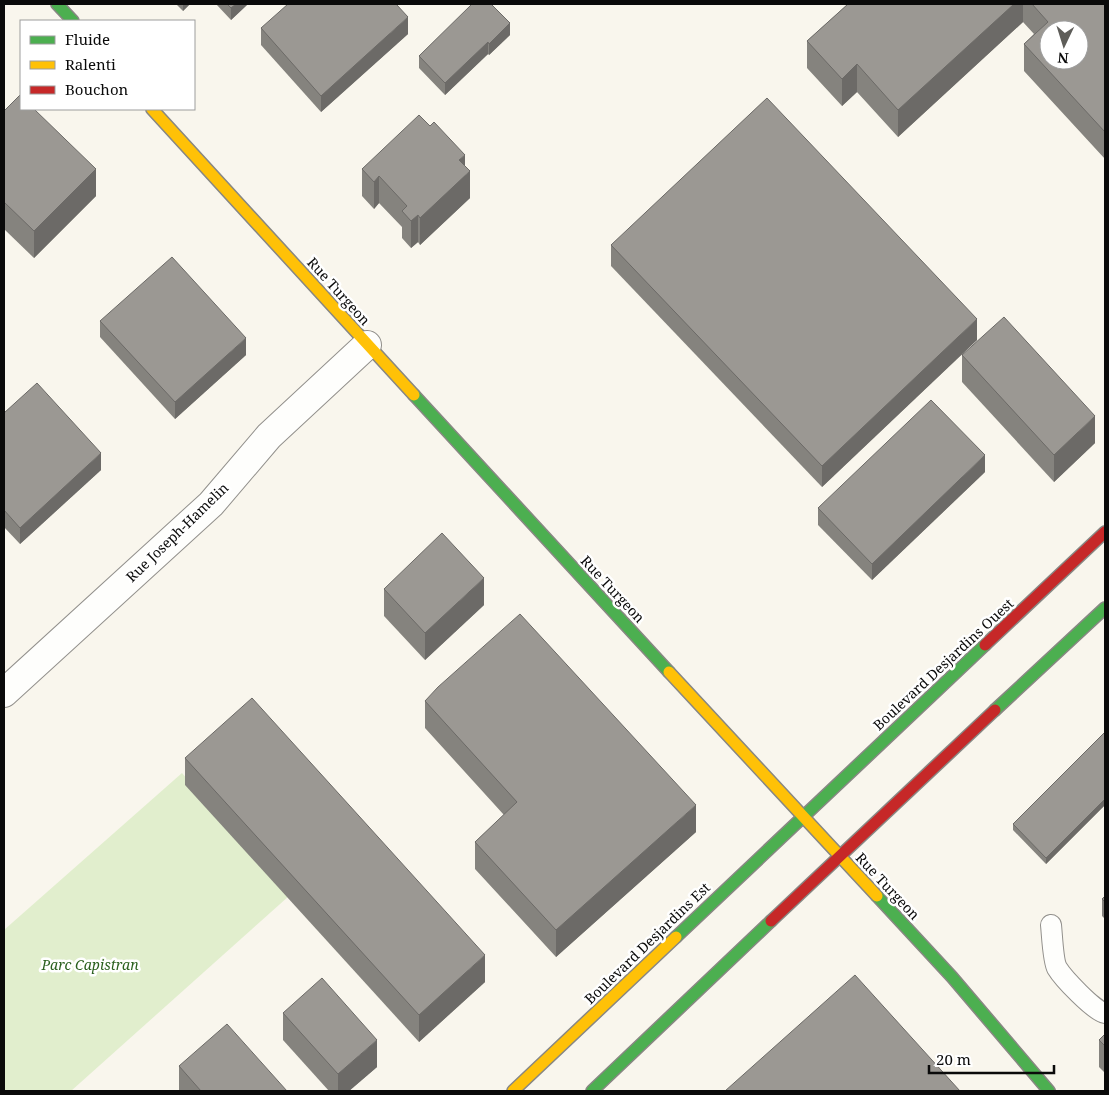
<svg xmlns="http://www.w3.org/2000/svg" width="1109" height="1095" viewBox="0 0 1109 1095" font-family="'Noto Serif',serif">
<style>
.green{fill:#e1eecd}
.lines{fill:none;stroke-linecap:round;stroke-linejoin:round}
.lane-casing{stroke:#92908c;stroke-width:22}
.street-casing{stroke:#92908c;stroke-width:30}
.fast-casing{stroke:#888783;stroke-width:14}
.slow-casing{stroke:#888783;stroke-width:14}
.jam-casing{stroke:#888783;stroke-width:14}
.lane{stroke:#fefefc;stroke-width:20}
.street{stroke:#fefefc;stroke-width:28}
.fast{stroke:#4caf50;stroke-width:11}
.slow{stroke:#ffc107;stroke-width:11}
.jam{stroke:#c62828;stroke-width:11}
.wall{fill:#85837e}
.shaded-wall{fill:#6c6a67}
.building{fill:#9b9893;stroke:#6c6a67;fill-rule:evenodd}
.labels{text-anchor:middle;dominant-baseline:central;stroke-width:5;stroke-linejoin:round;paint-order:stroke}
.street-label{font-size:14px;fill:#0a0a0a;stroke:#fff}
.park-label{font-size:14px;font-style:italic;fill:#295f1d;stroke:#fff}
</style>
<rect width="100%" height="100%" fill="#f9f6ed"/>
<path class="green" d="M 182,773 L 289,896 L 71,1091 L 4,1091 L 4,930 Z"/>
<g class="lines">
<defs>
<path id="lane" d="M 1051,925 C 1052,934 1053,961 1057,968 C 1063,978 1094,1011 1105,1013"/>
<path id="street" d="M 4,693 L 211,504 L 269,436 L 367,345"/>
<g id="fast">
<path d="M 57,4 L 73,21"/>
<path d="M 414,395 L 669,672"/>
<path d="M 995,710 L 1105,608"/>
<path d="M 877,896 L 952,977 L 1049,1091"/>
<path d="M 676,937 L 985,645"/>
<path d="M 592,1091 L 771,921"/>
</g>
<g id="slow">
<path d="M 152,109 L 414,395"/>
<path d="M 669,672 L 877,896"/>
<path d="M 513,1091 L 676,937"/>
</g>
<g id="jam">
<path d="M 985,645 L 1105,532"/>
<path d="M 771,921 L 995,710"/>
</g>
</defs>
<use href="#lane" class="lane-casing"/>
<use href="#street" class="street-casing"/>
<use href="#fast" class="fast-casing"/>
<use href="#slow" class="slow-casing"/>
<use href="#jam" class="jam-casing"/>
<use href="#lane" class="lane"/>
<use href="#street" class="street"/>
<use href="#fast" class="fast"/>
<use href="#slow" class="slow"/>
<use href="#jam" class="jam"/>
</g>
<g class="wall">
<path d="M 176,4 L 190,4 L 183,11 Z"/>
<path d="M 216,4 L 248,4 L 231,20 Z"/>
<path d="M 848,4 L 1105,4 L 1105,159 L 1024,71 L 1024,44 L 1034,34 L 1023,22 L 898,137 L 857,92 L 842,106 L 807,68 L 807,41 Z"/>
<path d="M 261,28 L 408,34 L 321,112 L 261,45 Z"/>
<path d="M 510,35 L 489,55 L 488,54 L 445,95 L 419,68 L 419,56 Z"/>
<path d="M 4,111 L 96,196 L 34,258 L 4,229 Z"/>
<path d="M 430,126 L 465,166 L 470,198 L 420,245 L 418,242 L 411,248 L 402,238 L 402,227 L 379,203 L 374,209 L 362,196 L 362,169 Z"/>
<path d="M 611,245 L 977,340 L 822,487 L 611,266 Z"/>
<path d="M 100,321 L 246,355 L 175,419 L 100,337 Z"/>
<path d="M 962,355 L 1095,443 L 1054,482 L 962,382 Z"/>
<path d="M 4,413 L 101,470 L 20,544 L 4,527 Z"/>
<path d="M 985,472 L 872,580 L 818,525 L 818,508 Z"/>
<path d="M 384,589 L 484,605 L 425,660 L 384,616 Z"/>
<path d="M 425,701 L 696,832 L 556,957 L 475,869 L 475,842 L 504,815 L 425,728 Z"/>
<path d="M 1105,732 L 1105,805 L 1046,864 L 1013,830 L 1013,824 Z"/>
<path d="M 185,758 L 485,982 L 419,1042 L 185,785 Z"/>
<path d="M 1105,896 L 1105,919 L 1102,916 L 1102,899 Z"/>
<path d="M 283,1013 L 377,1067 L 349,1091 L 329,1091 L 283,1040 Z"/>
<path d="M 1105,1034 L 1105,1073 L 1099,1067 L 1099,1040 Z"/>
<path d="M 179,1066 L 287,1091 L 179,1091 Z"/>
</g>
<g class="shaded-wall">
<path d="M 183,4 L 190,4 L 183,11 Z"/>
<path d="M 236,4 L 248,4 L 231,20 L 231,8 Z"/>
<path d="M 1014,4 L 1023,4 L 1023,22 L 898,137 L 898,110 Z"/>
<path d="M 408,17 L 408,34 L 321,112 L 321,96 Z"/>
<path d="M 510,23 L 510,35 L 489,55 L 489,44 Z"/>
<path d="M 488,42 L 488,54 L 445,95 L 445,83 Z"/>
<path d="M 857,64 L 857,92 L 842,106 L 842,79 Z"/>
<path d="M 465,155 L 465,176 L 470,171 L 470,198 L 420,245 L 420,218 L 459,160 Z"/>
<path d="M 96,169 L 96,196 L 34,258 L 34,231 Z"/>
<path d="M 379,176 L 379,203 L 374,209 L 374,182 Z"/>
<path d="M 418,215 L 418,242 L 411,248 L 411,221 Z"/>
<path d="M 977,319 L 977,340 L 822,487 L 822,466 Z"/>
<path d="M 246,338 L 246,355 L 175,419 L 175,402 Z"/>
<path d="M 1095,416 L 1095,443 L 1054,482 L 1054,455 Z"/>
<path d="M 101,453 L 101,470 L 20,544 L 20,528 Z"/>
<path d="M 985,455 L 985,472 L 872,580 L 872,564 Z"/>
<path d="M 484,578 L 484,605 L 425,660 L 425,633 Z"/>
<path d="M 1105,799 L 1105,805 L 1046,864 L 1046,858 Z"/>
<path d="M 696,805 L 696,832 L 556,957 L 556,930 Z"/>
<path d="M 485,955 L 485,982 L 419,1042 L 419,1015 Z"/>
<path d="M 377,1040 L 377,1067 L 349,1091 L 338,1091 L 338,1074 Z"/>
</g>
<g class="building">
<path d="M 227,4 L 236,4 L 231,8 Z"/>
<path d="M 288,4 L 396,4 L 408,17 L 321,96 L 261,28 Z"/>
<path d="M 472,4 L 491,4 L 510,23 L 489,44 L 488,42 L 445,83 L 419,56 Z"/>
<path d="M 848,4 L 1014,4 L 898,110 L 857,64 L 842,79 L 807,41 Z"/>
<path d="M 1032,4 L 1105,4 L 1105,132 L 1024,44 L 1048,22 ZM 1049,30 L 1079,30 L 1079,60 L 1049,60 Z"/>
<path d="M 20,95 L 21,96 L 21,109 L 34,109 L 96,169 L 34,231 L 4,202 L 4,111 Z"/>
<path d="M 767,98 L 977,319 L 822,466 L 611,245 Z"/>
<path d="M 419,115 L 430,126 L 434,122 L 465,155 L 459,160 L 470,171 L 420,218 L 418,215 L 411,221 L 402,211 L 407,206 L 379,176 L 374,182 L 362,169 Z"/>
<path d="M 172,257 L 246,338 L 175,402 L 100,321 Z"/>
<path d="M 1004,317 L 1095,416 L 1054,455 L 962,355 Z"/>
<path d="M 37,383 L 101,453 L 20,528 L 4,510 L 4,413 Z"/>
<path d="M 931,400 L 985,455 L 872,564 L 818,508 Z"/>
<path d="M 442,533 L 484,578 L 425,633 L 384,589 Z"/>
<path d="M 520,614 L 696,805 L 556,930 L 475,842 L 517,802 L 425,701 L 438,687 Z"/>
<path d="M 252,698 L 485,955 L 419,1015 L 185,758 Z"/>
<path d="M 1105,732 L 1105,799 L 1046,858 L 1013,824 Z"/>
<path d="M 1105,896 L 1105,902 L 1102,899 Z"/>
<path d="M 855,975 L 960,1091 L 725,1091 Z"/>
<path d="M 322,978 L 377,1040 L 338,1074 L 283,1013 Z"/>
<path d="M 227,1024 L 287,1091 L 201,1091 L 179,1066 Z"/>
<path d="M 1105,1034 L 1105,1046 L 1099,1040 Z"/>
</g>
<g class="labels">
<g class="street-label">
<text transform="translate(339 291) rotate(48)">Rue Turgeon</text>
<text transform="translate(177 532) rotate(-44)">Rue Joseph-Hamelin</text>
<text transform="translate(613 589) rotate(47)">Rue Turgeon</text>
<text transform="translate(943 664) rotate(-43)">Boulevard Desjardins Ouest</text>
<text transform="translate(888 886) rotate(47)">Rue Turgeon</text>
<text transform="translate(647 943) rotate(-44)">Boulevard Desjardins Est</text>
</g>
<g class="park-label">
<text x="90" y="964">Parc Capistran</text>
</g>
</g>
<rect width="1109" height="1095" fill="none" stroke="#0a0a0a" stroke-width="10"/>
<rect x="20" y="20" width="175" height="90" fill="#ffffff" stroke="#9d9d9d"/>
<rect x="30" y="36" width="25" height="8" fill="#4caf50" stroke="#9d9d9d"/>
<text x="65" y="45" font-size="15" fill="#0a0a0a">Fluide</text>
<rect x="30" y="61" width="25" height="8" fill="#ffc107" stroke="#9d9d9d"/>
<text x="65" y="70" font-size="15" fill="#0a0a0a">Ralenti</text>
<rect x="30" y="86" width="25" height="8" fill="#c62828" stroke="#9d9d9d"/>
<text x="65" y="95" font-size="15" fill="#0a0a0a">Bouchon</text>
<g transform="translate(1064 45) rotate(184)"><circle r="24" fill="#ffffff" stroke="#9d9d9d"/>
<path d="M0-4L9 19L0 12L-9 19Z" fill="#5e5d59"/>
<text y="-8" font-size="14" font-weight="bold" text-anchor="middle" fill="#0a0a0a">N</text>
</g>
<path d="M929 1065v8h125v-8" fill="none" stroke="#0a0a0a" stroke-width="2.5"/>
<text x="936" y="1065" font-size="15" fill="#0a0a0a" stroke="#ffffff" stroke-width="4" paint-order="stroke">20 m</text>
</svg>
